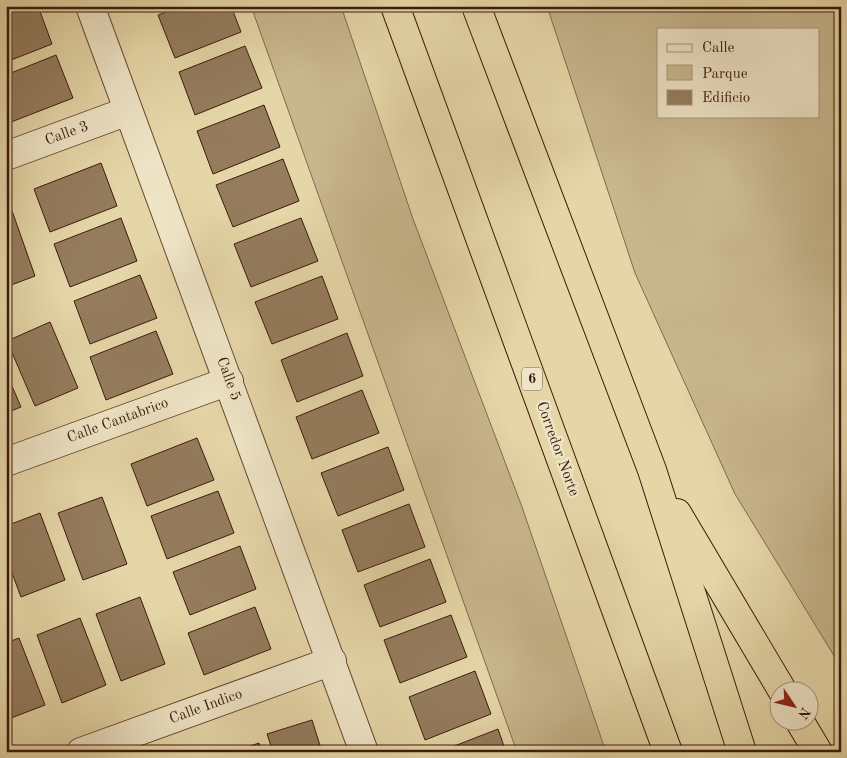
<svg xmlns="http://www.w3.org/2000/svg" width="847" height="758" viewBox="0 0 847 758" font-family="'Old Standard TT',serif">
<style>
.green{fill:#c8b68d;stroke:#82684d;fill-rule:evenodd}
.building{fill:#947c5d;stroke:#3d1a0d}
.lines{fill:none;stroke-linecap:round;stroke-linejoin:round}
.minor-casing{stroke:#674934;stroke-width:30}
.motorway-casing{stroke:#3d1a0d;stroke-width:30}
.minor{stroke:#eee4c6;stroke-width:28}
.motorway{stroke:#e5d6a7;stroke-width:28}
.labels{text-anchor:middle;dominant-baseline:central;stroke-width:5;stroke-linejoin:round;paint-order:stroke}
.shield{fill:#eee4c6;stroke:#725744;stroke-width:1}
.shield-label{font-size:14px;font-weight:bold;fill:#3d1a0d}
.street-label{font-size:15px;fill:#3d1a0d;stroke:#eee4c6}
</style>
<rect width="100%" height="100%" fill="#e5d6a7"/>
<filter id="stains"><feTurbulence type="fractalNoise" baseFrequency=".004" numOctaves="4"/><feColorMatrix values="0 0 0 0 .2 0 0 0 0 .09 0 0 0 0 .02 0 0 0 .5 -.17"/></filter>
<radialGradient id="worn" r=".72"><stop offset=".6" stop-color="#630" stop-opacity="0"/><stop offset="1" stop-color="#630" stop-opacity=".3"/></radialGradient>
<g class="green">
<path d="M 251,6 L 341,6 L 413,219 L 522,507 L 606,752 L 517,752 Z"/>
<path d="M 547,6 L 841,6 L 841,667 L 735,494 L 635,273 ZM 658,29 L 818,29 L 818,116 L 658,116 Z"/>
</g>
<g class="building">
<path d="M 24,6 L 38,6 L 52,44 L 6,62 L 6,13 Z"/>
<path d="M 182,6 L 231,6 L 241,32 L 175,58 L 158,15 Z"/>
<path d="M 245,46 L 262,88 L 195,115 L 179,72 Z"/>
<path d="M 56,55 L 73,98 L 6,124 L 6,75 Z"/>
<path d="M 264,105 L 280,147 L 213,174 L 197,131 Z"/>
<path d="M 283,159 L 299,201 L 233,227 L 216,185 Z"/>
<path d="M 101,163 L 117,206 L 50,232 L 34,189 Z"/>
<path d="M 11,208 L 35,276 L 6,287 L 6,210 Z"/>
<path d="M 121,218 L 137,261 L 70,287 L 54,244 Z"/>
<path d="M 301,218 L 318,261 L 251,287 L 234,244 Z"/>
<path d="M 140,275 L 157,318 L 90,344 L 74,301 Z"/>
<path d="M 322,276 L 338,319 L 272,344 L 255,302 Z"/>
<path d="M 50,322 L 78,388 L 35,406 L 7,341 Z"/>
<path d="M 156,331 L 173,374 L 106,400 L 90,357 Z"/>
<path d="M 347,333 L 363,376 L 297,402 L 281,360 Z"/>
<path d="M 6,372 L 21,407 L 6,413 Z"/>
<path d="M 362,390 L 379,433 L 312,459 L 296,417 Z"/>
<path d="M 197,438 L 214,480 L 147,506 L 131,464 Z"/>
<path d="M 388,447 L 404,490 L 338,516 L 321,473 Z"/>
<path d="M 218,491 L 234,533 L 167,559 L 151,516 Z"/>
<path d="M 102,497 L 127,564 L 83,580 L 58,513 Z"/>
<path d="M 409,504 L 425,547 L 358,572 L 342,530 Z"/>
<path d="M 40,513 L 65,580 L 21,597 L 6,557 L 6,526 Z"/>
<path d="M 240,546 L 256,589 L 190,615 L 173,572 Z"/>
<path d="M 430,559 L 446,602 L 380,627 L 364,585 Z"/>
<path d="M 140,597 L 165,664 L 121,681 L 96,614 Z"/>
<path d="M 255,607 L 271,649 L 204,675 L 188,633 Z"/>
<path d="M 451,615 L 467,657 L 400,683 L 384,640 Z"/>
<path d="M 80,618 L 106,685 L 62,703 L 37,635 Z"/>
<path d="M 19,638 L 45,705 L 6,720 L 6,643 Z"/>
<path d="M 475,671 L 491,714 L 425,740 L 409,697 Z"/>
<path d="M 312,720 L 322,752 L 273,752 L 267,734 Z"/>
<path d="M 498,729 L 506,752 L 439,752 Z"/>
<path d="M 259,743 L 262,752 L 233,752 Z"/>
</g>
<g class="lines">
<defs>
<g id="minor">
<path d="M 90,6 L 364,752"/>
<path d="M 6,156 L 128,111"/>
<path d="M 6,462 L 229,381"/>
<path d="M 81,752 L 332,661"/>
</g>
<g id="motorway">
<path d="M 395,6 L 668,752"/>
<path d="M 476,6 L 652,470 L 742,752"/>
<path d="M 677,513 L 782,690"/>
<path d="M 799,720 L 818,752"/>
</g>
</defs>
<use href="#minor" class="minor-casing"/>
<use href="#motorway" class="motorway-casing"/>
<use href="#minor" class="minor"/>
<use href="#motorway" class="motorway"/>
</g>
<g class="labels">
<rect class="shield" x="522" y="367.5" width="20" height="23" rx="4"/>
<g class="shield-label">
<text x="532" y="379">6</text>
</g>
<g class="street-label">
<text transform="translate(67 134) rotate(-20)">Calle 3</text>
<text transform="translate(228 379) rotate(70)">Calle 5</text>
<text transform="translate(118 421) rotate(-20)">Calle Cantabrico</text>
<text transform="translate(557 449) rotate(70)">Corredor Norte</text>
<text transform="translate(206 707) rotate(-20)">Calle Indico</text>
</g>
</g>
<rect width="847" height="758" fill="none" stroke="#e5d6a7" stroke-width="25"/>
<rect x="8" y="8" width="832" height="743" fill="none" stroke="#3d1a0d" stroke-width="2.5"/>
<rect x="12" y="12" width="822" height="733" fill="none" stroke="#3d1a0d"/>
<rect x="657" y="28" width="162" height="90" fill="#eee4c6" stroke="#a7937c"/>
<rect x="667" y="44" width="25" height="8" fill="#eee4c6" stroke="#a7937c"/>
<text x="702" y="52" font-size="15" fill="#3d1a0d">Calle</text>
<rect x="667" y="65" width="25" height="15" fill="#c8b68d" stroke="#a7937c"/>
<text x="702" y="78" font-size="15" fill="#3d1a0d">Parque</text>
<rect x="667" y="90" width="25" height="15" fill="#947c5d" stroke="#a7937c"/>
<text x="702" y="102" font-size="15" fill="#3d1a0d">Edificio</text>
<g transform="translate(794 706) rotate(125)"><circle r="24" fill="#eee4c6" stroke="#a7937c"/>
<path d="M0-4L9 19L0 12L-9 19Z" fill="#8f2418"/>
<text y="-8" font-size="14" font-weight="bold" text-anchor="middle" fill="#3d1a0d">N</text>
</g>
<rect width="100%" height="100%" filter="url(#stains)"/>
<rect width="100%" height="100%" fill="url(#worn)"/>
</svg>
